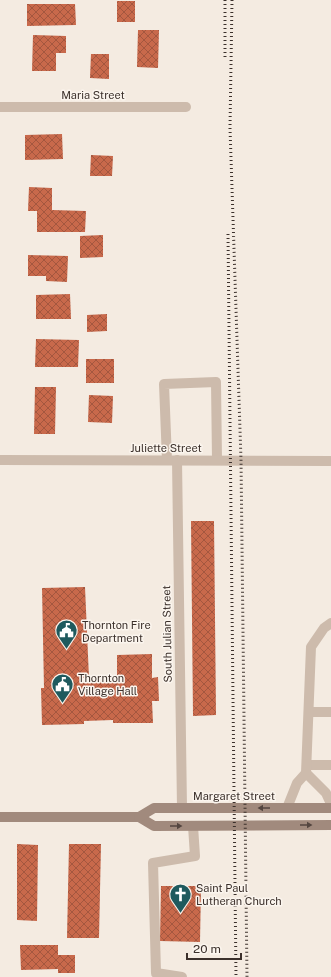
<svg xmlns="http://www.w3.org/2000/svg" width="331" height="977" viewBox="0 0 331 977" font-family="'Public Sans',sans-serif">
<style>
.building{fill:url(#building-cross-hatch)}
.lines{fill:none;stroke-linecap:round;stroke-linejoin:round}
.lane{stroke:#cdbbac;stroke-width:10}
.street{stroke:#cdbbac;stroke-width:10}
.secondary{stroke:#a18a7d;stroke-width:10}
.rail{stroke:#3b302b;stroke-width:3;stroke-dasharray:1 3;stroke-linecap:butt}
.oneway{fill:#544640}
.labels{text-anchor:middle;dominant-baseline:central;stroke-width:3;stroke-linejoin:round;paint-order:stroke}
.street-label{font-size:11px;fill:#3b302b;stroke:#fbf5ee}
.poi-label{font-size:11px;fill:#3b302b;stroke:#fbf5ee;text-anchor:start}
</style>
<defs>
<pattern id="building-cross-hatch" width="8" height="8" patternUnits="userSpaceOnUse"><rect width="8" height="8" fill="#c8694b"/><path d="M0 0l8 8M0 8l8-8" fill="none" stroke="#a4573f"/></pattern>
</defs>
<rect width="100%" height="100%" fill="#f4ebe1"/>
<g class="building">
<rect x="117" y="1" width="18" height="21"/>
<path d="M 27,4 L 75,4 L 76,25 L 27,26 Z"/>
<path d="M 138,30 L 159,30 L 158,68 L 137,67 Z"/>
<path d="M 33,35 L 66,36 L 66,53 L 56,53 L 56,71 L 32,71 Z"/>
<path d="M 91,54 L 109,54 L 109,79 L 90,78 Z"/>
<path d="M 62,134 L 63,159 L 25,160 L 25,135 Z"/>
<path d="M 91,155 L 113,156 L 112,176 L 90,176 Z"/>
<path d="M 29,187 L 52,188 L 52,210 L 86,211 L 85,232 L 37,232 L 37,211 L 28,211 Z"/>
<path d="M 103,235 L 103,257 L 80,258 L 80,236 Z"/>
<path d="M 28,255 L 68,256 L 67,282 L 46,281 L 46,276 L 28,276 Z"/>
<path d="M 70,294 L 71,319 L 36,319 L 36,295 Z"/>
<path d="M 107,314 L 107,331 L 87,332 L 87,315 Z"/>
<path d="M 36,339 L 79,340 L 78,367 L 35,367 Z"/>
<rect x="86" y="359" width="28" height="24"/>
<path d="M 35,387 L 56,387 L 55,434 L 34,434 Z"/>
<path d="M 89,395 L 113,396 L 112,423 L 88,422 Z"/>
<path d="M 191,521 L 214,521 L 216,715 L 193,716 Z"/>
<path d="M 85,587 L 89,678 L 80,678 L 80,683 L 117,682 L 117,655 L 152,654 L 152,678 L 158,677 L 159,701 L 152,701 L 153,723 L 113,723 L 113,720 L 84,721 L 84,724 L 42,725 L 41,688 L 44,688 L 42,588 Z"/>
<path d="M 17,844 L 38,845 L 37,921 L 17,920 Z"/>
<path d="M 69,844 L 101,844 L 99,938 L 67,938 Z"/>
<path d="M 161,886 L 201,886 L 200,942 L 160,941 Z"/>
<path d="M 20,945 L 58,945 L 58,955 L 75,955 L 75,973 L 58,973 L 58,969 L 21,970 Z"/>
</g>
<g class="lines">
<g class="lane">
<path d="M 167,460 L 164,384 L 216,382 L 217,460"/>
<path d="M 309,712 L 331,712"/>
<path d="M 307,765 L 331,765"/>
<path d="M 306,773 L 326,793 L 331,804"/>
<path d="M 287,808 L 297,783 L 306,773 L 311,647 L 324,628 L 331,623"/>
<path d="M 182,977 L 156,973 L 153,863 L 195,856 L 193,826"/>
</g>
<g class="street">
<path d="M 0,107 L 186,107"/>
<path d="M 0,460 L 331,461"/>
<path d="M 177,460 L 182,808"/>
</g>
<g class="secondary">
<path d="M 0,817 L 139,817 L 154,826 L 331,825"/>
<path d="M 139,817 L 154,808 L 331,808"/>
</g>
<g class="rail">
<path d="M 225,0 L 225,58"/>
<path d="M 232,0 L 230,128 L 241,460 L 247,977"/>
<path d="M 228,234 L 236,977"/>
</g>
</g>
<defs><path id="oneway-solid" d="M-6-.8H1V-3.2L6.5 0L1 3.2V.8H-6Z"/></defs>
<g class="oneway">
<use href="#oneway-solid" transform="translate(264 808) rotate(180)"/>
<use href="#oneway-solid" transform="translate(306 825)"/>
<use href="#oneway-solid" transform="translate(176 826)"/>
</g>
<defs>
<symbol id="civic-pin" viewBox="-11 -11 22 30"><path d="M0 17L-7.5 6A9.5 9.5 0 1 1 7.5 6Z" fill="#1f5a5e" stroke="#fbf5ee"/><path d="M-.6-6.5H3V-4.5H.6V-3L4-1V1h2V6H-6V1h2V-1L-.6-3ZM-1.2 2.5V6h2.4V2.5Z" fill="#fff"/></symbol>
<symbol id="church-pin" viewBox="-11 -11 22 30"><path d="M0 17L-7.5 6A9.5 9.5 0 1 1 7.5 6Z" fill="#1f5a5e" stroke="#fbf5ee"/><path d="M-1.2-6h2.4v3.5h3.3v2.4h-3.3V6h-2.4V-.1h-3.3v-2.4h3.3Z" fill="#fff"/></symbol>
</defs>
<g fill-rule="evenodd">
<use href="#civic-pin" x="54" y="618" width="25" height="34"/>
<use href="#civic-pin" x="50" y="672" width="25" height="34"/>
<use href="#church-pin" x="168" y="882" width="25" height="34"/>
</g>
<g class="labels">
<g class="street-label">
<text x="93" y="95">Maria Street</text>
<text x="166" y="448">Juliette Street</text>
<text transform="translate(167 634) rotate(-91)">South Julian Street</text>
<text x="234" y="796">Margaret Street</text>
</g>
<g class="poi-label">
<text x="82" y="625">Thornton Fire<tspan x="82" dy="13">Department</tspan></text>
<text x="78" y="678">Thornton<tspan x="78" dy="13">Village Hall</tspan></text>
<text x="196" y="888">Saint Paul<tspan x="196" dy="13">Lutheran Church</tspan></text>
</g>
</g>
<path d="M187 953v6h54v-6" fill="none" stroke="#3b302b" stroke-width="2"/>
<text x="193" y="953" font-size="12" fill="#3b302b" stroke="#fbf5ee" stroke-width="3" paint-order="stroke">20 m</text>
</svg>
